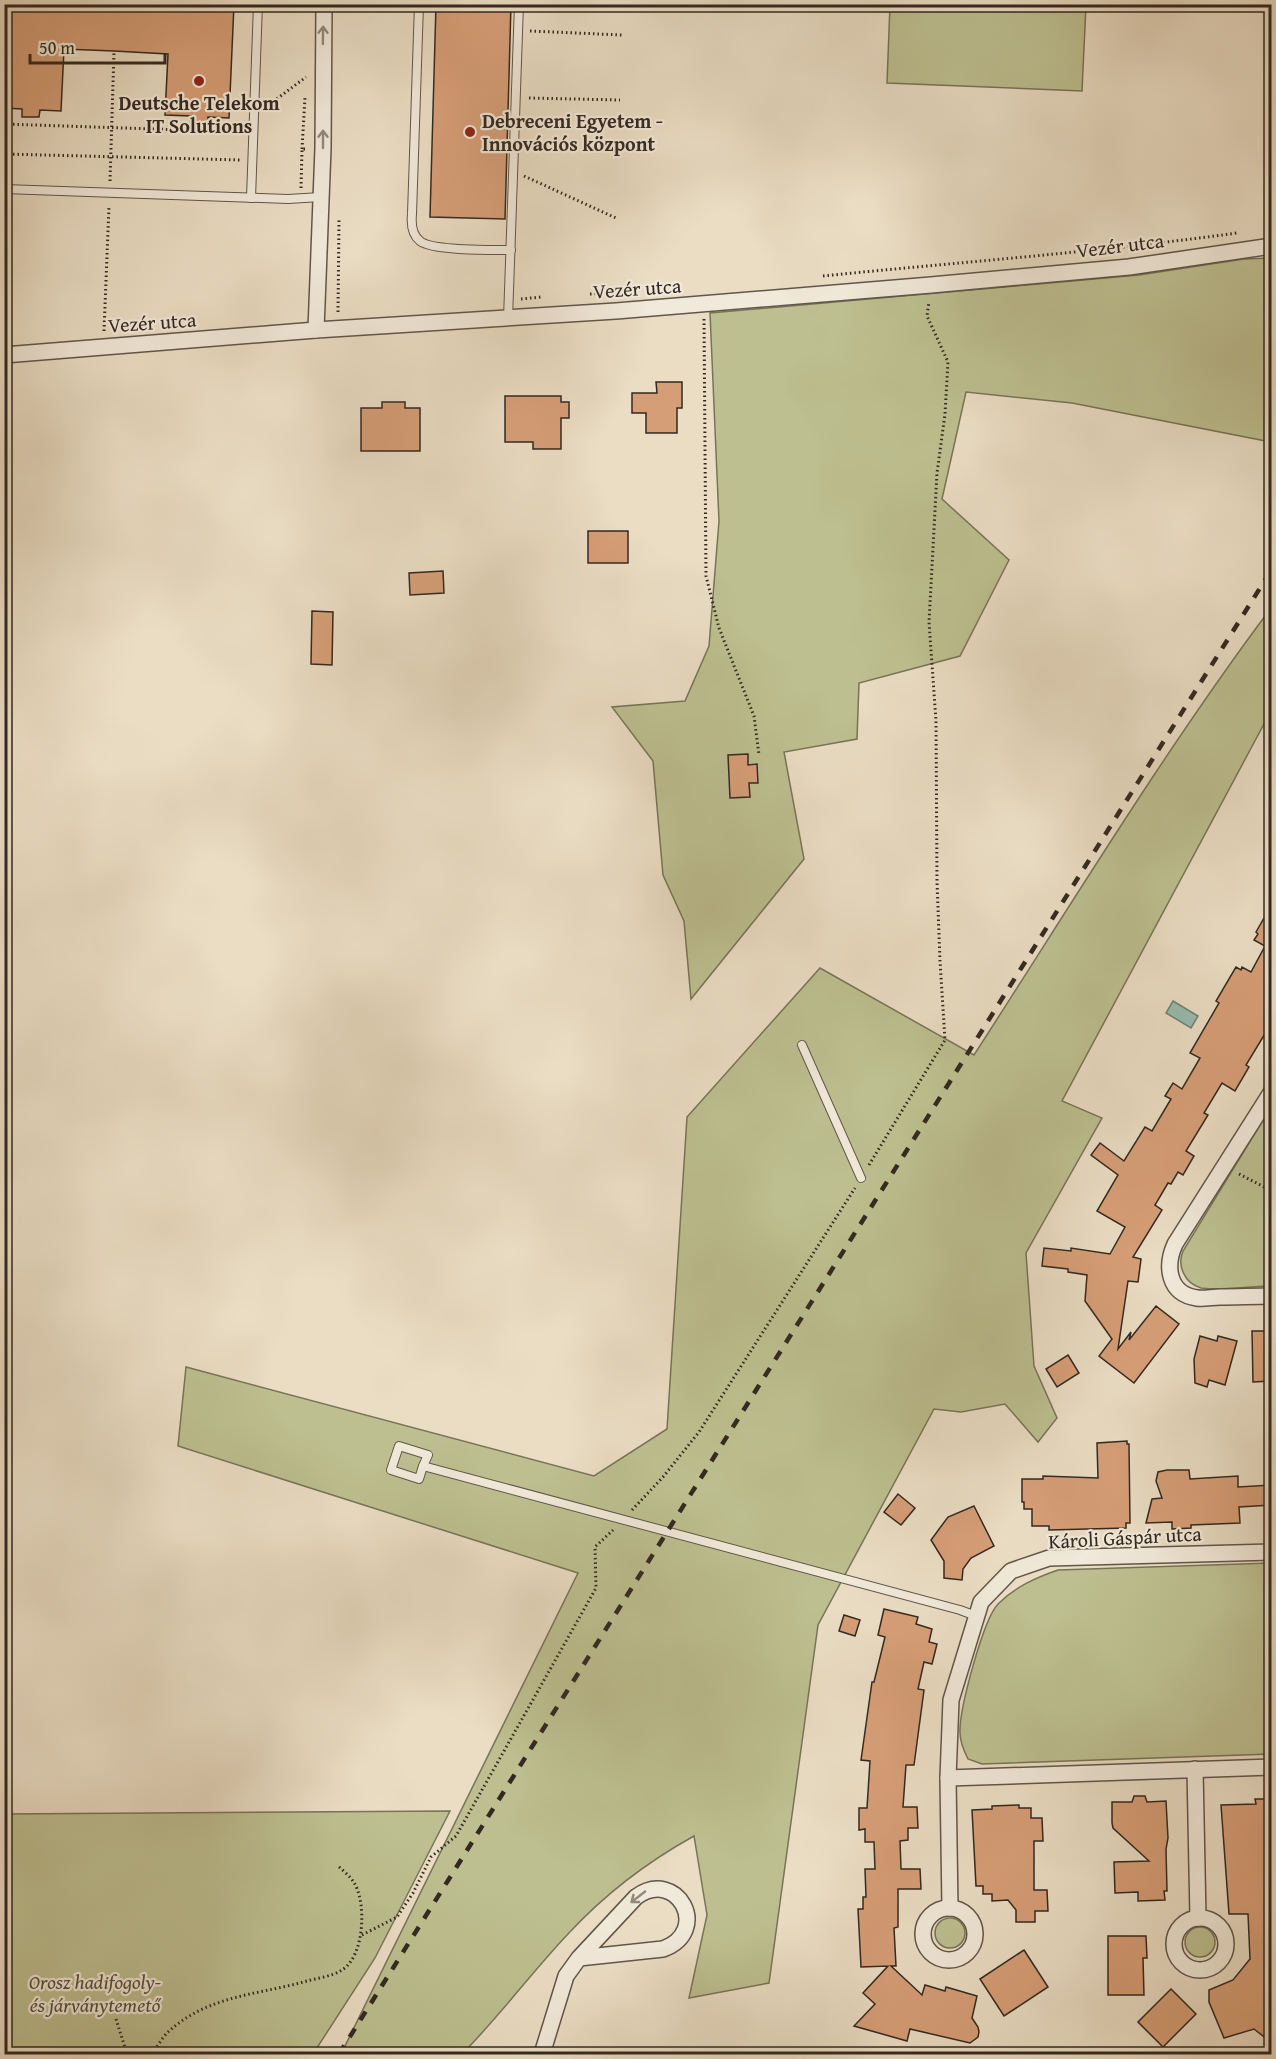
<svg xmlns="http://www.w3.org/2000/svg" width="1276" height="2059" viewBox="0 0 1276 2059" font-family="'Gentium Book Plus',serif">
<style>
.green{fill:#bdbf90;stroke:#787458;stroke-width:1.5}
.water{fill:#98bcb1;stroke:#708177;stroke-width:1.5}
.building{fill:#d69e77;stroke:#332921;stroke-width:1.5}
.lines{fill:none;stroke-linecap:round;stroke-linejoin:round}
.service-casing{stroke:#61564a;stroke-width:10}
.minor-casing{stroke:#61564a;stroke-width:18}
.path{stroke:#332921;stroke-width:3;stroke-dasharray:1.5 3;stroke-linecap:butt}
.service{stroke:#f1e9d9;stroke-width:8}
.minor{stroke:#f1e9d9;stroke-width:15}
.rail{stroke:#332921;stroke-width:4.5;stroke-dasharray:10 10;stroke-linecap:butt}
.oneway{stroke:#92897d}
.poi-dot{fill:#8f2418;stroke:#f1e9d9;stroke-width:2}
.labels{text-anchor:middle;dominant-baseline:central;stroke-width:4.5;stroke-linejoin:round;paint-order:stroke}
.poi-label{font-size:20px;font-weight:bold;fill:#332921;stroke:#f1e9d9}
.street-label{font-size:20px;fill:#332921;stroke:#f1e9d9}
.park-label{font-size:20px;font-style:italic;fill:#564e3d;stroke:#f1e9d9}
</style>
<rect width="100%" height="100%" fill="#eaddc4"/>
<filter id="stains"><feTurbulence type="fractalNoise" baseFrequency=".00333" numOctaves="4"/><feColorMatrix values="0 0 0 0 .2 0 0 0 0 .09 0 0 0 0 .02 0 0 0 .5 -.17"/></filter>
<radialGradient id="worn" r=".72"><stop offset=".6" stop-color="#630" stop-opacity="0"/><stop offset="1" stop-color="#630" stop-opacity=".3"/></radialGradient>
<g class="green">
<path d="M 890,5 L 1086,5 L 1082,91 L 887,83 Z"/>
<path d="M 1271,258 L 1271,442 L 1072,403 L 966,392 L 942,499 L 1009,560 L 960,656 L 859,683 L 857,739 L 784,752 L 804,859 L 691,999 L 684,921 L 663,875 L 653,761 L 612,707 L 685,701 L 709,646 L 719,521 L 710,313 L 1139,275 L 1244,259 Z"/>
<path d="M 1271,608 L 1271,736 L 1264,724 L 1062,1101 L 1102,1118 L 1026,1253 L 1034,1366 L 1057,1418 L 1038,1442 L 1005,1404 L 961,1412 L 934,1409 L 818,1625 L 769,1983 L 689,1998 L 707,1915 L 694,1836 C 647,1862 604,1895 568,1934 C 531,1973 499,2017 462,2054 L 341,2054 L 578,1573 L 178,1446 L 186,1367 L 594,1476 L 667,1429 L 687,1117 L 820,968 L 974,1055 C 1071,905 1164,751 1271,608 Z"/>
<path d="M 1271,1112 L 1271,1286 C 1255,1286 1215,1291 1201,1288 C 1184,1283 1177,1265 1183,1251 L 1263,1120 Z"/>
<path d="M 1271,1563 L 1271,1754 L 982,1764 L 968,1759 C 964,1751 960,1742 960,1733 C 959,1710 983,1620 998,1604 C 1015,1587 1035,1578 1058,1570 Z"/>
<path d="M 450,1811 L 375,1958 L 313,2054 L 5,2054 L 5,1814 Z"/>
<circle cx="950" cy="1933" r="15"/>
<circle cx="1200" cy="1942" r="15"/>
</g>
<path class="water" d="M 1173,1001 L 1198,1016 L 1191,1028 L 1166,1013 Z"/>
<g class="building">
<path d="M 4,4 L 234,4 L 229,118 L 208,117 L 208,125 L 190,124 L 191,116 L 165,115 L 168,54 L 114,51 L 64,49 L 61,111 L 40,110 L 39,117 L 22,117 L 22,109 L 4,108 Z"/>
<path d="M 436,4 L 511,4 L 505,219 L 430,217 Z"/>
<path d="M 656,382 L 682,382 L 682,408 L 677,408 L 677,433 L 646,433 L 646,413 L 632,413 L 632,393 L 657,393 Z"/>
<path d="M 505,396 L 561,396 L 561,402 L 569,402 L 569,418 L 561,418 L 561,449 L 533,449 L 533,442 L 505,442 Z"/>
<path d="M 382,402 L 405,402 L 405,408 L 420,408 L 420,451 L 361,451 L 361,408 L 382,408 Z"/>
<rect x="588" y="531" width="40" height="32"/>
<path d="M 443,571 L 444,593 L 410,595 L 409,573 Z"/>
<path d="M 312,611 L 333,612 L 332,665 L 311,664 Z"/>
<path d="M 748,754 L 748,765 L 757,764 L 758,783 L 749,783 L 750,797 L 730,798 L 728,755 Z"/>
<path d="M 1272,904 L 1272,1035 L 1266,1032 L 1246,1065 L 1249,1067 L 1235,1091 L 1222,1083 L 1204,1113 L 1208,1115 L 1186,1151 L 1194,1156 L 1183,1175 L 1178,1172 L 1171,1184 L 1168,1183 L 1155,1205 L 1162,1210 L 1133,1257 L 1141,1259 L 1138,1282 L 1128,1281 L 1118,1349 L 1131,1332 L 1129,1340 L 1156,1306 L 1179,1324 L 1134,1383 L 1099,1356 L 1112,1339 L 1085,1301 L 1087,1275 L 1068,1272 L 1068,1269 L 1042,1266 L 1044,1248 L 1071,1251 L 1071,1248 L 1110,1254 L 1125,1227 L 1097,1211 L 1118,1175 L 1091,1155 L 1100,1143 L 1124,1161 L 1145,1127 L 1152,1131 L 1171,1099 L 1165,1096 L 1173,1083 L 1182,1089 L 1200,1058 L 1190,1053 L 1219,1003 L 1216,1001 L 1236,967 L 1241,970 L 1242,967 L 1251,972 L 1265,946 L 1254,940 L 1258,934 L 1256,932 Z"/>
<path d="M 1252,1331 L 1272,1331 L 1272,1381 L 1253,1382 Z"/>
<path d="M 1200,1336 L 1217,1341 L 1218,1336 L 1237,1341 L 1225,1385 L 1209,1380 L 1207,1387 L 1195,1383 L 1194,1359 Z"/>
<path d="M 1068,1355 L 1079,1373 L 1057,1387 L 1046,1369 Z"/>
<path d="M 1127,1441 L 1127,1444 L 1129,1444 L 1130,1523 L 1126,1523 L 1126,1528 L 1049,1530 L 1049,1526 L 1032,1526 L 1032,1509 L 1024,1509 L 1024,1502 L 1022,1502 L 1022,1479 L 1043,1479 L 1043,1476 L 1098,1478 L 1097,1443 Z"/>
<path d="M 1167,1470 L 1189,1470 L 1190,1479 L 1238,1476 L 1238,1487 L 1272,1485 L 1272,1505 L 1239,1507 L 1240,1523 L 1191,1525 L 1191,1528 L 1172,1529 L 1172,1522 L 1146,1523 L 1152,1499 L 1162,1498 L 1156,1481 L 1158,1472 Z"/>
<path d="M 898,1494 L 915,1508 L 901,1525 L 884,1512 Z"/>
<path d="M 974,1506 L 994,1546 L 971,1558 L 963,1569 L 962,1580 L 944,1578 L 944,1561 L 931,1540 L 948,1517 Z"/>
<path d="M 884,1609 L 918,1617 L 916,1624 L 932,1629 L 929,1642 L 937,1644 L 932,1664 L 924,1662 L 918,1689 L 924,1690 L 914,1765 L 906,1765 L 903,1807 L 917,1807 L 918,1828 L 908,1828 L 908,1840 L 900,1841 L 901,1869 L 920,1869 L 921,1889 L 898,1889 L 898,1927 L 894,1928 L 896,1966 L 891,1966 L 922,1995 L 925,1985 L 945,1991 L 946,1987 L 977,1996 L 972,2018 L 978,2027 L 979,2032 L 978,2037 L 970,2043 L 910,2029 L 907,2041 L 854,2026 L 875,2004 L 863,1993 L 888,1966 L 861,1967 L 858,1909 L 863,1909 L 863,1897 L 866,1897 L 865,1869 L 875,1869 L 874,1842 L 865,1842 L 865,1829 L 859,1830 L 859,1808 L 867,1808 L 870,1761 L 861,1760 L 872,1682 L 874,1682 L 885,1637 L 878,1635 Z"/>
<path d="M 844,1615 L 860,1620 L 855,1636 L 839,1631 Z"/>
<path d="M 1134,1796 L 1145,1796 L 1147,1802 L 1166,1801 L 1168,1838 L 1166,1849 L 1167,1891 L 1164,1891 L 1165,1900 L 1138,1901 L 1138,1892 L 1115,1893 L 1114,1862 L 1149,1861 L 1113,1828 L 1112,1823 L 1112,1802 L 1132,1802 Z"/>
<path d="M 1255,1799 L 1272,1799 L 1272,1892 L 1265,1892 L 1266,1933 L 1272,1933 L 1272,2043 L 1254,2029 L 1224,2038 L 1209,2002 L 1209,1990 L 1233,1980 L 1250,1959 L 1248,1914 L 1229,1914 L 1221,1805 L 1256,1804 Z"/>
<path d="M 1019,1805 L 1019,1808 L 1031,1808 L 1031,1818 L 1042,1818 L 1043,1841 L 1034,1841 L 1034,1890 L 1047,1890 L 1048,1911 L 1035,1911 L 1035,1922 L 1016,1922 L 1016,1910 L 1008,1900 L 992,1901 L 992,1894 L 983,1894 L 983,1886 L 976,1886 L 972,1810 L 992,1809 L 992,1806 Z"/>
<path d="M 1108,1936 L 1146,1936 L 1147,1958 L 1143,1958 L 1144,1995 L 1108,1995 Z"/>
<path d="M 1024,1950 L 1048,1987 L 1004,2016 L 980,1979 Z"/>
<path d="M 1171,1989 L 1196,2014 L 1163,2047 L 1138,2022 Z"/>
</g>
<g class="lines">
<defs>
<g id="service">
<path d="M 419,4 L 412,214 C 411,224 412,235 420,241 C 432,251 493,250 511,250"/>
<path d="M 4,189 L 288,199 L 321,197"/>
<path d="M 251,198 L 258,4"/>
<path d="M 508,319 L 519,4"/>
<path d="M 802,1045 L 861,1178"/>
<path d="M 423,1466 L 428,1455 L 399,1446 L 391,1470 L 419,1479 L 423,1466 L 960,1610 L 976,1616"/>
</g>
<g id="minor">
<path d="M 316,330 L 323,148 L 324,4"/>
<path d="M 4,355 L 316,330 L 616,311 L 931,285 L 1129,267 L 1272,246"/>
<path d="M 1272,1091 L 1175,1244 C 1165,1266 1168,1294 1197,1298 C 1204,1299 1213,1297 1220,1297 C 1237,1297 1254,1296 1272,1296"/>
<path d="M 1195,1769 L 1198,1918"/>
<path d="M 948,1778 L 1272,1767"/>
<path d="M 950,1908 L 948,1778 L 951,1700 L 981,1602 L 1011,1571 L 1049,1558 L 1272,1552"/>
<circle cx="949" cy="1934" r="26"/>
<circle cx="1200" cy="1944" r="26"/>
<path d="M 542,2054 L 566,1976 L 579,1958 L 636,1897 C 677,1867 712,1931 663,1949 L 579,1958"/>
</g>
</defs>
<use href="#service" class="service-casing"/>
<use href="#minor" class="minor-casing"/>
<g class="path">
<path d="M 530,31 L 622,35"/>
<path d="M 529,98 L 620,100"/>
<path d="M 266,107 L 306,77"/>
<path d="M 4,124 L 243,132"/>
<path d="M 302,149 L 305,97"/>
<path d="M 4,154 L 241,160"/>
<path d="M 524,176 L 616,218"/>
<path d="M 110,181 L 114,51"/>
<path d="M 301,188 L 302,149 L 308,149"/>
<path d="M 823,276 C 961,262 1099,252 1237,233"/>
<path d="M 590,294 L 619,292"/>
<path d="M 521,299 L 541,297"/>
<path d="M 338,312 L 339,219"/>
<path d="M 704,319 L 706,576 L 719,628 L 754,716 L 759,755"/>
<path d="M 104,331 L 109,206"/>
<path d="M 869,1165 L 945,1040 L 940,961 L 937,881 L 936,721 L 929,622 L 937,473 L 945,414 L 948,362 L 927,316 L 929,302"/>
<path d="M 1239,1174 L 1272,1191"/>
<path d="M 632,1510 L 663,1477 L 699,1432 L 855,1188"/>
<path d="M 362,1935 L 397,1917 L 413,1893 L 431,1857 L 456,1836 L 596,1588 L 595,1547 L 613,1530"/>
<path d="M 116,2019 L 127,2054"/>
<path d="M 152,2054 C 157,2047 162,2038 168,2032 C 208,1995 258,1995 307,1981 C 318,1978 333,1976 342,1970 C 365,1956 367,1901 353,1881 C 349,1875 342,1870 337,1865"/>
</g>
<use href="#service" class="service"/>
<use href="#minor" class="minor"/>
<path class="rail" d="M 339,2054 L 1272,569"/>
</g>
<defs><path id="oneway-shaft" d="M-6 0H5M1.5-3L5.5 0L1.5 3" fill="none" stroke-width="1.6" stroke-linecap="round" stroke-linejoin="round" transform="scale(1.5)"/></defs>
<g class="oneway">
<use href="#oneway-shaft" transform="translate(323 35) rotate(-89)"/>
<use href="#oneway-shaft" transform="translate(323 139) rotate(-90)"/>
<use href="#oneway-shaft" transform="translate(638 1897) rotate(142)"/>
</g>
<g class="poi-dot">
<circle cx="199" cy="81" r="6"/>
<circle cx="470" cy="132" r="6"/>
</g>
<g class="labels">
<g class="poi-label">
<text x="199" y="102">Deutsche Telekom<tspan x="199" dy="23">IT Solutions</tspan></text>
<text x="482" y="120" text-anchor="start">Debreceni Egyetem -<tspan x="482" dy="23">Innovációs központ</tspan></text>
</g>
<g class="street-label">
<text transform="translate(1120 245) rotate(-7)">Vezér utca</text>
<text transform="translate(637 288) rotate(-4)">Vezér utca</text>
<text transform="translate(152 322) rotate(-4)">Vezér utca</text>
<text transform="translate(1125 1537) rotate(-3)">Károli Gáspár utca</text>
</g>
<g class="park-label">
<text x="95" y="1981">Orosz hadifogoly-<tspan x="95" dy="23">és járványtemető</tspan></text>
</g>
</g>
<rect width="1276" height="2059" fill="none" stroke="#eaddc4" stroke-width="24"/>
<rect x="6" y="6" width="1264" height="2047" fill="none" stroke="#332921" stroke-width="3"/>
<rect x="12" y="12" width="1252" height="2035" fill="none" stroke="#332921" stroke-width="1.5"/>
<path d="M30 54v9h135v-9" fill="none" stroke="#332921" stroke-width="3"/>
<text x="39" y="54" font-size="18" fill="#332921" stroke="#f1e9d9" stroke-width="4.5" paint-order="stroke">50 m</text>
<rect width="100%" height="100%" filter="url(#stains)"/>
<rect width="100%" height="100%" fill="url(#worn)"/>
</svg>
